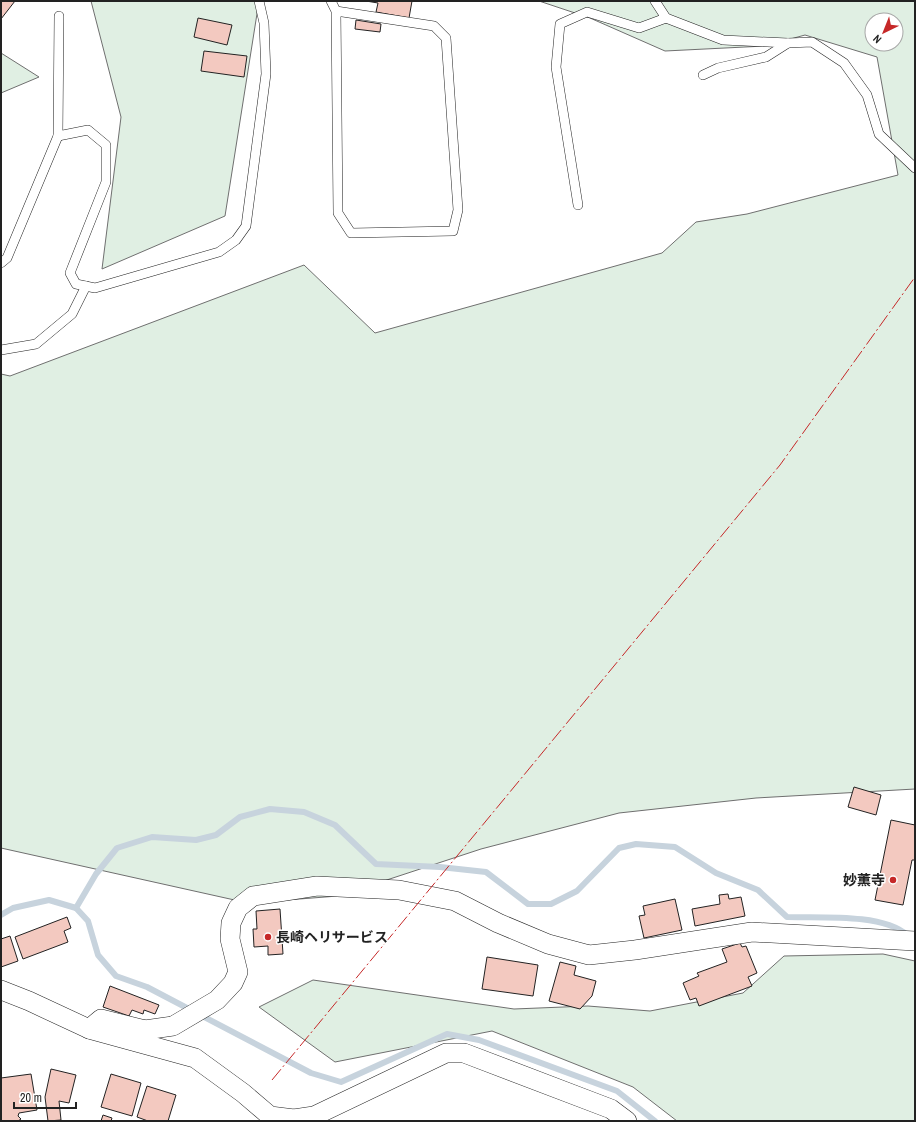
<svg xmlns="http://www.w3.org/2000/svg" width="916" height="1122" viewBox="0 0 916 1122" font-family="'Archivo Narrow','Noto Sans JP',sans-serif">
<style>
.green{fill:#e0efe3;stroke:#6f6f6f;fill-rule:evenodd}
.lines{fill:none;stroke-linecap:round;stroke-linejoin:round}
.stream{stroke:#c7d3dd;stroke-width:6}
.building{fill:#f3c9c0;stroke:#222}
.lane-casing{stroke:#222;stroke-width:10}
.street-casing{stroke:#222;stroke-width:20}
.lane{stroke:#fff;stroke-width:9}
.street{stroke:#fff;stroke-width:19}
.power{stroke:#c62828;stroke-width:1;stroke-dasharray:14 3 2 3;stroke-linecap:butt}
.poi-dot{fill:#c62828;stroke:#fff;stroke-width:1.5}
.labels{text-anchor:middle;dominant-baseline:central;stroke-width:3;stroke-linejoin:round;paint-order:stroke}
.poi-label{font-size:14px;font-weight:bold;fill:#222;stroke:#fff;text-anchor:end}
</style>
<rect width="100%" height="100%" fill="#fff"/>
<g class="green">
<path d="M 91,1 L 259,1 L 225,216 L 102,269 L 121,117 Z"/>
<path d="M 539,1 L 915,1 L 915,789 L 756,798 L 619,813 L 481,849 L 338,896 L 248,903 L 1,848 L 1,374 L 10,376 L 304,265 L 375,333 L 662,253 L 696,222 L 747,214 L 898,175 L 877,57 L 805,35 L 765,46 L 665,51 L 590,18 ZM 872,20 L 896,20 L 896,44 L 872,44 Z"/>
<path d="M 1,53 L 39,77 L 1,93 Z"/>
<path d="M 883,954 L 915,961 L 915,1121 L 677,1121 L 633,1087 L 492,1031 L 335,1062 L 259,1007 L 313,980 L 514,1009 L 588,1006 L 650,1011 L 743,993 L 784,956 Z"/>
</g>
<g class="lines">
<g class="stream">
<path d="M 76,908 L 88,921 L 98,955 L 116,976 L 147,987 L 311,1073 L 341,1082 L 447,1034 L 479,1040 L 617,1091 L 655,1121"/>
<path d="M 1,915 L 13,908 L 49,900 L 76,908 L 96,874 L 117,848 L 152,837 L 196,840 L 216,835 L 240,817 L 270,809 L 304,812 L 335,825 L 376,864 L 440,867 L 486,872 L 528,904 L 551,904 L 577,891 L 619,848 L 636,844 L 675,847 L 716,873 L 758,890 L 787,917 C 819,918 882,913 907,935"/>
</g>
</g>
<g class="building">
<path d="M 1,1 L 15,1 L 1,19 Z"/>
<path d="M 366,1 L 412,1 L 409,18 L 376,12 L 378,3 Z"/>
<path d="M 198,18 L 232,25 L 227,45 L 194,37 Z"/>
<path d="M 356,20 L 381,24 L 380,32 L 355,29 Z"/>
<path d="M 204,51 L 247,56 L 244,77 L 201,71 Z"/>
<path d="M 854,787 L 881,795 L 876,815 L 848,807 Z"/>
<path d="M 891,820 L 915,825 L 915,860 L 912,860 L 903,905 L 875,900 Z"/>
<path d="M 728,894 L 729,899 L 741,897 L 745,916 L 695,926 L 692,909 L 720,904 L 719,895 Z"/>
<path d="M 675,899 L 682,930 L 644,938 L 639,916 L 645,915 L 643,906 Z"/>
<path d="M 280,909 L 283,954 L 268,955 L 268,946 L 254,947 L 253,929 L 257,929 L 256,911 Z"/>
<path d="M 67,917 L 71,928 L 64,931 L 68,942 L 23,959 L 15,937 Z"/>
<path d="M 10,936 L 18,961 L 1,967 L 1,939 Z"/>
<path d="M 740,943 L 742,947 L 746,946 L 757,973 L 748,977 L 752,986 L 699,1006 L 696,998 L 690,1000 L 683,983 L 699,976 L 697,973 L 727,962 L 722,949 Z"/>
<path d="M 487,957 L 538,965 L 533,996 L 482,989 Z"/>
<path d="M 560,962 L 576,966 L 574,975 L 596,981 L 592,996 L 580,1009 L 549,1001 Z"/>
<path d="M 110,986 L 159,1005 L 155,1014 L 144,1010 L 143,1014 L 132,1010 L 129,1016 L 103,1007 Z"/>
<path d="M 51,1069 L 76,1075 L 69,1103 L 59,1101 L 61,1120 L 48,1121 L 45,1097 Z"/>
<path d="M 31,1074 L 37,1110 L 19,1113 L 18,1116 L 21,1119 L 18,1121 L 1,1121 L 1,1078 Z"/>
<path d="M 111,1074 L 141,1083 L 132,1116 L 101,1107 Z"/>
<path d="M 147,1086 L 176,1095 L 168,1121 L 148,1121 L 137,1117 Z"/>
<path d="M 103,1115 L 112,1118 L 111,1121 L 101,1121 Z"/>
</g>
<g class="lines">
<defs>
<g id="lane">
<path d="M 331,1 L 336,11 L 338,213 L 351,233 L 453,231 L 458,210 L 446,38 L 434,26 L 336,11"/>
<path d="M 666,18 L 723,40 L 788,43"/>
<path d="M 703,75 L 718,68 L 766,57 L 788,43 L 812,42 L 844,63 L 867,95 L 879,134 L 915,168"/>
<path d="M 58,136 L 88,130 L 106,145 L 106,182 L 70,273 L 76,284 L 95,288 L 219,252 L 236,240 L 246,226 L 266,74 L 264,23 L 259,1"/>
<path d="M 578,205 L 556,67 L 560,24 L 587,12 L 639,28 L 666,18 L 655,1"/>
<path d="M 1,263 L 7,258 L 58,136 L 59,16"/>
<path d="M 1,350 L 36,344 L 72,314 L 86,286"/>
</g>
<g id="street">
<path d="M 1,990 L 29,1001 L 89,1029 L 195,1058 L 243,1093 L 270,1116 L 294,1119 L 314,1116 L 446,1053 L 464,1053 L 611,1109 L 627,1121"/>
<path d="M 89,1029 L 101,1019 L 145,1030 L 173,1026 L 217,1000 L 233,983 L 238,972 L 230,939 L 231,923 L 238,908 L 253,896 L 317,886 L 399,890 L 455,901 L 498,923 L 548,944 L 589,955 L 635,950 L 752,932 L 915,941"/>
</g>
</defs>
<use href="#lane" class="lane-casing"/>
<use href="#street" class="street-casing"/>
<use href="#lane" class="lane"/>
<use href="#street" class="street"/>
<path class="power" d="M 272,1080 L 780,465 L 915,277"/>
</g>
<g class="poi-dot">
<circle cx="893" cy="880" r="4"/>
<circle cx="268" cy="937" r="4"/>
</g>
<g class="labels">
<g class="poi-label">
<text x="885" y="880">妙薫寺</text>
<text x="276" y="937" text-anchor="start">長崎ヘリサービス</text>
</g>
</g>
<rect width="916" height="1122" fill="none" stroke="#222222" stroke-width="4"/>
<g transform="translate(884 32) rotate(223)"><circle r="19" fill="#ffffff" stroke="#a7a7a7"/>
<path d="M0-3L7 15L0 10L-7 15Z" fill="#c62828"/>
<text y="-6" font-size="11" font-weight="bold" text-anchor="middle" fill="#222222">N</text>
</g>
<path d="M14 1102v6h62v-6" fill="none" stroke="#222222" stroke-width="2"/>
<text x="20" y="1102" font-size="12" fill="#222222" stroke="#ffffff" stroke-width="3" paint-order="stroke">20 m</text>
</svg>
